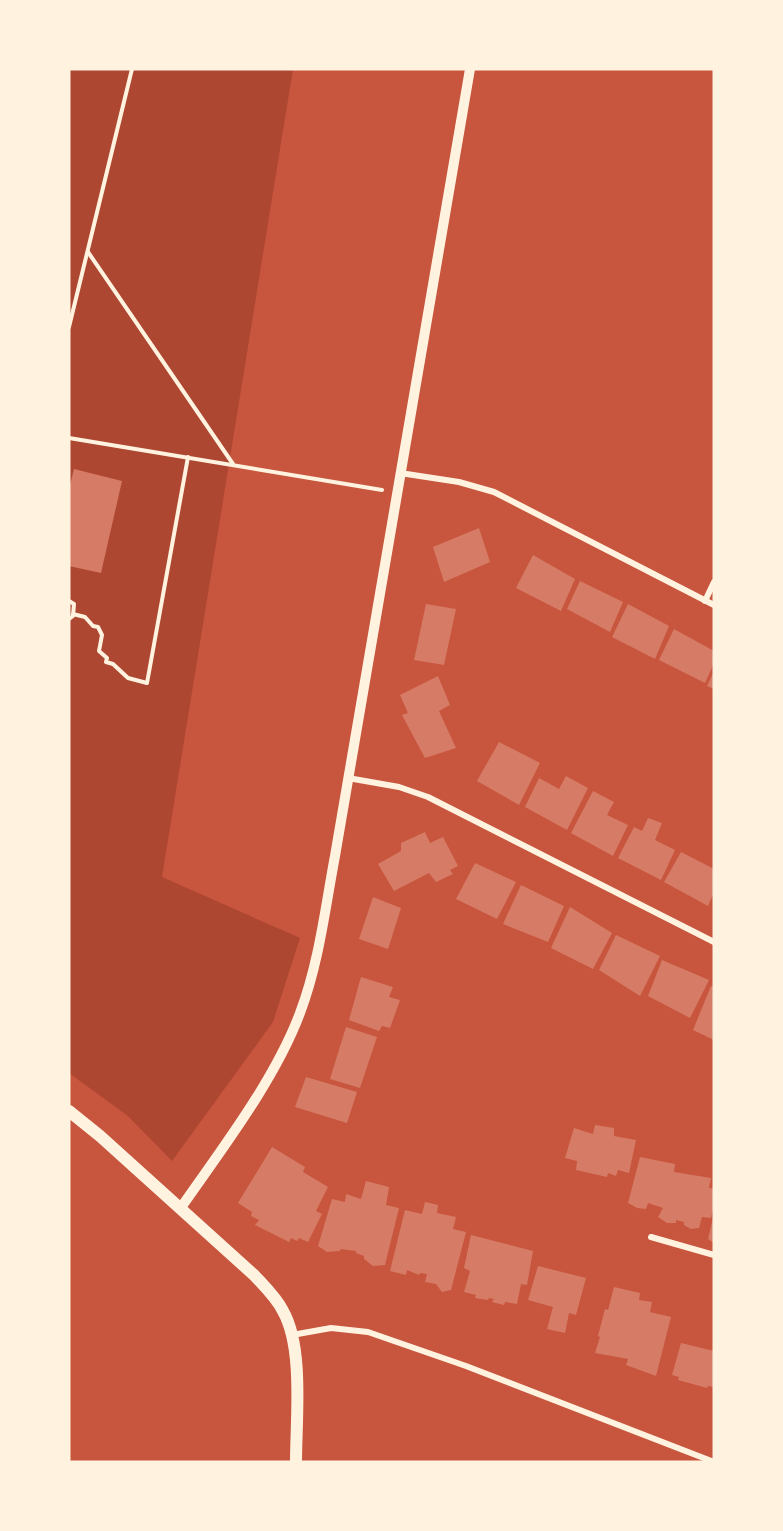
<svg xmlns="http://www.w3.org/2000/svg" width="783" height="1531" viewBox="0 0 783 1531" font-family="'Sofia Sans Condensed',sans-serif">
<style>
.green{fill:#ae4732}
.building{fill:#d67c66}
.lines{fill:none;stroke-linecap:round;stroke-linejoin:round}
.path{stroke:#fff3e0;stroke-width:4}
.minor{stroke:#fff3e0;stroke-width:6}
.tertiary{stroke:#fff3e0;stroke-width:10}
.secondary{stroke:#fff3e0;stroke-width:12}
</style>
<rect width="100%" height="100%" fill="#c8553d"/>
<path class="green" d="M 69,69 L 293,69 L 162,877 L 300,938 L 273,1022 L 172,1161 L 128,1116 L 69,1073 Z"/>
<g class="building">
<path d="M 74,469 L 122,481 L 101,573 L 69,566 L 69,489 Z"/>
<path d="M 479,528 L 490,562 L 444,582 L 433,547 Z"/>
<path d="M 533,555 L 575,579 L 561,611 L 516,588 Z"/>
<path d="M 580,581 L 623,602 L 610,632 L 567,609 Z"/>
<path d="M 426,604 L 456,609 L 444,665 L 414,660 Z"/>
<path d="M 628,604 L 669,626 L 655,659 L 612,637 Z"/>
<path d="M 674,629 L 714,651 L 714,663 L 705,683 L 659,660 Z"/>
<path d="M 714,671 L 714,689 L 707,686 Z"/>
<path d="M 438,676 L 450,705 L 439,711 L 456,748 L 425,758 L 402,715 L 408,713 L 400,695 Z"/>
<path d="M 499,742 L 540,763 L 519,805 L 477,781 Z"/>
<path d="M 566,776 L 588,788 L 567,830 L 525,807 L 539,778 L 559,789 Z"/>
<path d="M 593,791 L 614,802 L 607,815 L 628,825 L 613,856 L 571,833 Z"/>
<path d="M 648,818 L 662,823 L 655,840 L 675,850 L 661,880 L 618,858 L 634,827 L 642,831 Z"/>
<path d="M 425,832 L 430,843 L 443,837 L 458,866 L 450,870 L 453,874 L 436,882 L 429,873 L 394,891 L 378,864 L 401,851 L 401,843 Z"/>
<path d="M 681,852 L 714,869 L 714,892 L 708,906 L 664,882 Z"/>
<path d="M 475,863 L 516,882 L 497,919 L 456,899 Z"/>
<path d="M 521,885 L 564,906 L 548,942 L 503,924 Z"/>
<path d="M 373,897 L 401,908 L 388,949 L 359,939 Z"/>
<path d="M 570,907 L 612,933 L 593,969 L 551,948 Z"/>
<path d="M 616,935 L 660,956 L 640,996 L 599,970 Z"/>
<path d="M 662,960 L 709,980 L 690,1018 L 648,996 Z"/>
<path d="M 361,977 L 393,987 L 389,997 L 400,1000 L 390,1028 L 382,1026 L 379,1031 L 349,1020 Z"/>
<path d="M 711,986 L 714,987 L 714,1040 L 693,1030 Z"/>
<path d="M 346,1027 L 377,1037 L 360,1088 L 330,1079 Z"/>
<path d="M 306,1077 L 357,1092 L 347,1123 L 295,1107 Z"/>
<path d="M 595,1125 L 614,1128 L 614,1136 L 636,1140 L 629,1173 L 618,1170 L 616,1176 L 608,1173 L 607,1177 L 576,1170 L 577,1161 L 565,1158 L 574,1128 L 593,1134 Z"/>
<path d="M 272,1147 L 305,1167 L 303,1172 L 328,1187 L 316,1211 L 322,1214 L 308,1242 L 299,1238 L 297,1241 L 291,1238 L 289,1242 L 255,1225 L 259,1220 L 251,1216 L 252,1212 L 238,1203 Z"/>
<path d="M 640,1157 L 675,1164 L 674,1172 L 711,1178 L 709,1188 L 714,1189 L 714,1206 L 711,1218 L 702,1217 L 699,1228 L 691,1229 L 684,1225 L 684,1222 L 676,1220 L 676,1223 L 667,1223 L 658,1217 L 663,1208 L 648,1203 L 646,1209 L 637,1208 L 628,1203 Z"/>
<path d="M 366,1181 L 389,1187 L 386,1205 L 399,1208 L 385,1265 L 373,1266 L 364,1259 L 364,1256 L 356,1253 L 356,1251 L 341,1249 L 340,1251 L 327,1252 L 318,1246 L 332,1199 L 345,1202 L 346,1194 L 361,1199 Z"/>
<path d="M 425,1202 L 438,1205 L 437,1213 L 456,1217 L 453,1229 L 466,1232 L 451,1290 L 442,1292 L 436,1284 L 425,1282 L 427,1274 L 420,1273 L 419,1275 L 407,1270 L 406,1275 L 390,1271 L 405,1210 L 422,1214 Z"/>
<path d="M 713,1218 L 714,1218 L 714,1243 L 708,1239 Z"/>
<path d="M 471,1235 L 533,1251 L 527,1285 L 521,1284 L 517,1304 L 505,1302 L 504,1305 L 492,1302 L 494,1299 L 489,1298 L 488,1300 L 475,1298 L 476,1295 L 464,1292 L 470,1271 L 464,1268 Z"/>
<path d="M 538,1266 L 586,1278 L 576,1315 L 569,1313 L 565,1333 L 547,1329 L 553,1307 L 528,1300 Z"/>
<path d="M 614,1287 L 640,1293 L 639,1300 L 652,1302 L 650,1312 L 671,1317 L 656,1376 L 626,1365 L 628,1359 L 595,1353 L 600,1337 L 598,1336 L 605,1309 L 608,1310 Z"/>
<path d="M 681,1343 L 714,1351 L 714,1387 L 708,1386 L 707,1388 L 678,1380 L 679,1377 L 672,1375 Z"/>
</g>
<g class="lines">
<g class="path">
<path d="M 88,252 L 233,464"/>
<path d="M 69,327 L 132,69"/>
<path d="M 69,438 L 382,490"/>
<path d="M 69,601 L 74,604 L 73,616 L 69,619"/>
<path d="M 73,614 L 85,617 L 93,626 L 98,627 L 102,635 L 99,651 L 107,658 L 106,662 L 113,664 L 128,678 L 147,683 L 188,457"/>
</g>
<g class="minor">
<path d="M 400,473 L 459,482 L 494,492 L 714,605"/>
<path d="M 705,601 L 714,582"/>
<path d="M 348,778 L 399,787 L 428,797 L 714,942"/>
<path d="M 651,1237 L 714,1255"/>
<path d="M 292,1335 L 331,1328 L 368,1332 L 466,1366 L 714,1462"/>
</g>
<path class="tertiary" d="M 180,1209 C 221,1150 275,1080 300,1013 C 319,963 325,909 335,856 L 470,69"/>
<path class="secondary" d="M 69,1111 L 100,1136 L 254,1275 C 264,1286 276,1297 283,1311 C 304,1348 296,1419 296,1462"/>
</g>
<rect width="783" height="1531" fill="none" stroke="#fff3e0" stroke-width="141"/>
</svg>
